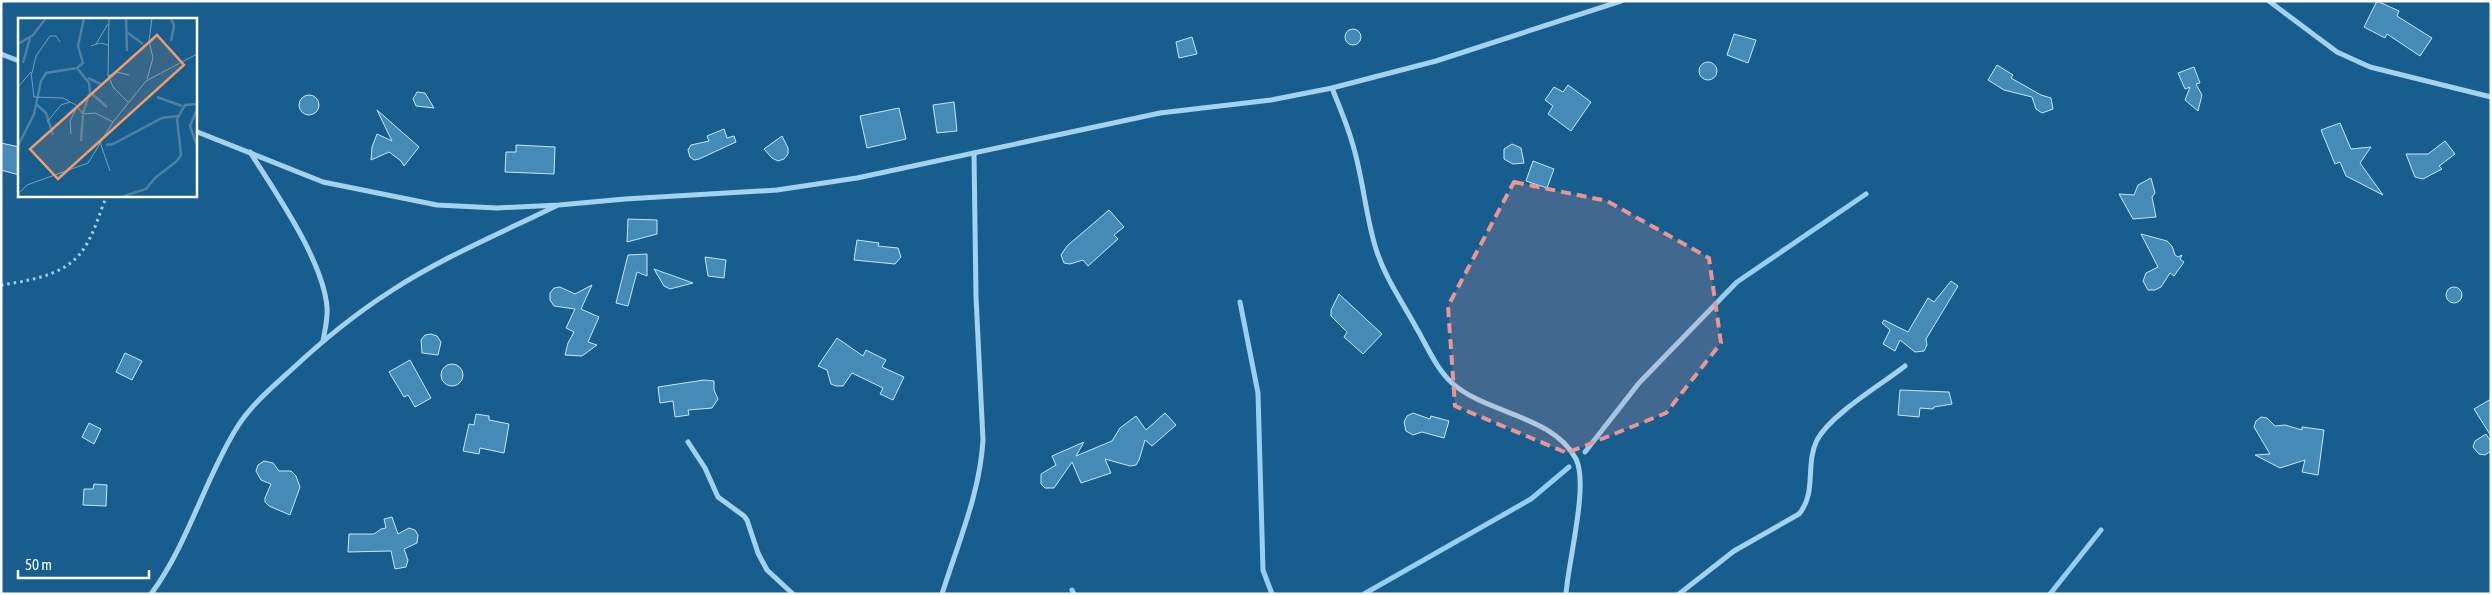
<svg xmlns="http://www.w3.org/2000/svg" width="2492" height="595" viewBox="0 0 2492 595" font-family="'Asap Condensed',sans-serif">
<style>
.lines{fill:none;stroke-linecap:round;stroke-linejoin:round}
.stream{stroke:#96cff2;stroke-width:5}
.building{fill:#448bb8;stroke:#c9e8fb}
.path{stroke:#a3d2ef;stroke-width:3;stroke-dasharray:2.5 4;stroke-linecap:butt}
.minor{stroke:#a3d2ef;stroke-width:5}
.marked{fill:#ea9494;fill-opacity:0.2;stroke:#ea9494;stroke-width:4;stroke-dasharray:10 6;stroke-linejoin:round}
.inset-river{fill:none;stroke:#4d80a1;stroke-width:2.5}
.inset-road{fill:none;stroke:#749ebb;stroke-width:1}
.view{fill:#f19b6d;fill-opacity:0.15;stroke:#f19b6d;stroke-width:2.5}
.inset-edge{fill:none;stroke:#fff;stroke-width:2.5}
</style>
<rect width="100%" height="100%" fill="#175e8e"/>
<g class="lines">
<g class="stream">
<path d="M 1240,302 L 1258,393 L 1263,570 L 1272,594"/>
<path d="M 1585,452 L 1639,383 L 1737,282 L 1866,194"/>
<path d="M 1072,590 L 1074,594"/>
<path d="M 1364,594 L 1531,499 L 1569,467"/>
<path d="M 2050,594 L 2101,530"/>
</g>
</g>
<g class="building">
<path d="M 2377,1 L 2399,11 L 2397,16 L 2432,38 L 2420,56 L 2387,34 L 2385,38 L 2364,27 Z"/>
<circle cx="1353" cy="37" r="8"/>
<path d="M 1734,34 L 1756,40 L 1748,63 L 1727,55 Z"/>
<path d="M 1192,37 L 1197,54 L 1179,58 L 1176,42 Z"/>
<circle cx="1708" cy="71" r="9"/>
<path d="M 1997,65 L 2013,75 L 2011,78 L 2041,95 L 2051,98 L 2053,109 L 2042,113 L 2036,109 L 2032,97 L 2004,90 L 1988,80 Z"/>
<path d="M 2194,67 L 2200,83 L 2196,84 L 2202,95 L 2198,111 L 2185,100 L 2190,87 L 2185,89 L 2178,73 Z"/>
<path d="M 1568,85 L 1591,102 L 1571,131 L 1548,114 L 1553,106 L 1545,100 L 1554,87 L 1563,92 Z"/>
<path d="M 417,92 L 425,93 L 434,108 L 416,106 L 413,99 Z"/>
<circle cx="309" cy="105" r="10"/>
<path d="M 954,102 L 957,131 L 937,133 L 933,105 Z"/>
<path d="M 899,108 L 906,139 L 867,148 L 860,116 Z"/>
<path d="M 377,110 L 419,147 L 404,166 L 401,161 L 389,152 L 371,160 L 372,147 L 377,134 L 392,141 Z"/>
<path d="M 2340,123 L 2351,149 L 2371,147 L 2360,163 L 2383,195 L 2346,176 L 2340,162 L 2335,164 L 2321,130 Z"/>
<path d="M 724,129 L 727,138 L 734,136 L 736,142 L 699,159 L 694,160 L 690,157 L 688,150 L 691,145 L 709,141 L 707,136 Z"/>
<path d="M 782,136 L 788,148 L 788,154 L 784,159 L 778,161 L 772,158 L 764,149 Z"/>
<path d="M 2445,141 L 2455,154 L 2439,166 L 2442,169 L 2423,179 L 2415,177 L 2406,154 L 2428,154 Z"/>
<path d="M 1,143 L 19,147 L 19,175 L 1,170 Z"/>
<path d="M 1512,144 L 1521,148 L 1524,163 L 1513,164 L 1504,159 L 1504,149 Z"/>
<path d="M 516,145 L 555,147 L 554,174 L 505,172 L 506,152 L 516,152 Z"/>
<path d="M 1533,161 L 1554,169 L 1547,188 L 1526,181 Z"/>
<path d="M 2151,178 L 2155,193 L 2152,197 L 2156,217 L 2133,219 L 2119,194 L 2134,195 L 2138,185 Z"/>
<path d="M 1109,210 L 1124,227 L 1114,235 L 1118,239 L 1088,266 L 1083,260 L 1070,264 L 1064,263 L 1061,255 L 1067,246 Z"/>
<path d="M 628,219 L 657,220 L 657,234 L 627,242 Z"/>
<path d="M 2141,234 L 2167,241 L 2172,246 L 2175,255 L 2178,257 L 2182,255 L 2180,259 L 2184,262 L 2174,276 L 2170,273 L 2161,287 L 2155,290 L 2148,290 L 2143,281 L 2146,273 L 2158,267 Z"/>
<path d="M 857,240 L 879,243 L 878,246 L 898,248 L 901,257 L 895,264 L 854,260 Z"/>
<path d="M 647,254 L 647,276 L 637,272 L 628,306 L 616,303 L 628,255 Z"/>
<path d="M 705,257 L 726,260 L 724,278 L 708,276 Z"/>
<path d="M 654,269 L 693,283 L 670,289 L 664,286 Z"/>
<path d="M 1951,281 L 1958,286 L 1926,339 L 1927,345 L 1924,351 L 1915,352 L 1900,340 L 1895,351 L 1883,344 L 1890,330 L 1882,323 L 1884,320 L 1908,332 L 1928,298 L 1934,302 Z"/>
<path d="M 592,285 L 581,309 L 599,317 L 588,342 L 597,345 L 582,356 L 565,355 L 568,343 L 574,332 L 566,328 L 575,309 L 554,306 L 550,300 L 550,293 L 554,288 L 560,287 L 575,294 Z"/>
<circle cx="2454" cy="295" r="8"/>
<path d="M 1339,294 L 1382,334 L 1363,354 L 1344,337 L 1347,332 L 1331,316 L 1331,310 Z"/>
<path d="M 431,334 L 437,336 L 441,342 L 438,355 L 422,353 L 421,340 L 425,335 Z"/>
<path d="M 837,338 L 863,356 L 866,350 L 886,360 L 882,367 L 904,377 L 893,400 L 880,394 L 883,388 L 852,373 L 843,386 L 836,386 L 831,384 L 827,370 L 818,366 Z"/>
<path d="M 125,353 L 142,361 L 132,380 L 116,372 Z"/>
<path d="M 410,360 L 431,398 L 415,407 L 408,395 L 404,397 L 389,372 Z"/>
<circle cx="452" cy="375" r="11"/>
<path d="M 704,380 L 714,381 L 714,390 L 718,399 L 712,408 L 688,410 L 689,415 L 675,417 L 673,401 L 660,403 L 658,387 Z"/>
<path d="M 1900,390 L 1949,392 L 1952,404 L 1934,407 L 1933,409 L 1920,408 L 1919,417 L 1898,415 Z"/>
<path d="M 2491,399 L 2491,436 L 2474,409 Z"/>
<path d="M 1165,413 L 1176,425 L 1152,446 L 1145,440 L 1139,460 L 1136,465 L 1130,466 L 1105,459 L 1111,473 L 1081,483 L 1072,462 L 1054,488 L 1045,488 L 1041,484 L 1041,474 L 1056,465 L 1052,456 L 1084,442 L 1076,456 L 1112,441 L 1120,428 L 1136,416 L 1146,430 Z"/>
<path d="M 1413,413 L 1430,419 L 1431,416 L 1449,421 L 1444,438 L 1422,432 L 1413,435 L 1406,431 L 1404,422 L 1407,416 Z"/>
<path d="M 476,414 L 489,416 L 489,420 L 509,424 L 504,453 L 480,448 L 479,454 L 463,451 L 469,424 L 474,425 Z"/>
<path d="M 2261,417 L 2267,418 L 2275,426 L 2285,425 L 2302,430 L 2302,427 L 2324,430 L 2318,475 L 2302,472 L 2305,460 L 2280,468 L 2255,455 L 2270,454 L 2254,427 L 2256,421 Z"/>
<path d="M 89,423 L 101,429 L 94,444 L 82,437 Z"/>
<path d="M 2486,434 L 2491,442 L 2491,451 L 2485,455 L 2479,454 L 2473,447 L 2475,441 Z"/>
<path d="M 264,461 L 273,463 L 279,471 L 291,471 L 296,476 L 300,487 L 290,515 L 269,506 L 265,502 L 265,498 L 271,484 L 261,480 L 256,471 L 258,465 Z"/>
<path d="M 94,484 L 107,485 L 106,506 L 83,505 L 84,489 L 93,489 Z"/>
<path d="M 392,517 L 398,534 L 409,528 L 415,530 L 418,535 L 417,543 L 404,549 L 408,560 L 406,567 L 395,569 L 391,551 L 348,552 L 349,534 L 374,534 L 381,529 L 386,528 L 384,519 Z"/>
</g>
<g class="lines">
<path class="path" d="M 1,285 C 27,281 61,276 79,255 C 93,239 99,214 107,195"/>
<g class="minor">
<path d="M 2269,1 L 2337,52 L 2370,67 L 2491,97"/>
<path d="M 1,54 L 19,61"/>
<path d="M 1332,88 C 1339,106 1347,124 1352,142 C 1363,176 1365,214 1376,249 C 1385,278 1403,303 1417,329 C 1428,348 1436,368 1452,383 C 1486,414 1553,415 1576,459 C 1589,485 1568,562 1566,594"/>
<path d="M 195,131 L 323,182 L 437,205 L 497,208 L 559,205 L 625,199 L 777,190 L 857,178 L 1160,113 L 1271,100 L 1332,88 L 1436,61 L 1621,1"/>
<path d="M 250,152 C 275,192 323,260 327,307 C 328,319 325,329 323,341"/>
<path d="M 688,442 L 705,468 L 718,497 L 744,516 L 747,520 L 758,553 L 767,570 L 793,594"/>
<path d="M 151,594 C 188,544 204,481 236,429 C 250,406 270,389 290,371 C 322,341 355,314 391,291 C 443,257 501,233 556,206"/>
<path d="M 942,594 C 958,543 980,493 983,440 L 976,297 L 974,153"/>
<path d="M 1679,594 L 1734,551 L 1799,514 C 1817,493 1805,464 1817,440 C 1831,414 1881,385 1905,366"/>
</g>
</g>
<path class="marked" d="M 1514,182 L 1607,201 L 1709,258 L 1721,343 L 1666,413 L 1567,453 L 1455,406 L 1448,306 Z"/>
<g transform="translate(18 18)">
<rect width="179" height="179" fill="#175e8e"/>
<path class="inset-river" d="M 108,0 L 109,33M 153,0 L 156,8 L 153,23M 110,15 L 125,26M 0,26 L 15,17 L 28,0M 5,45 L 12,20M 59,50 L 71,65 L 72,74 L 65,95M 70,60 L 85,67M 73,75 L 89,89M 139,79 L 164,88M 18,86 L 28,95 L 35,117M 179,91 L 172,108 L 179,128M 63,123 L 65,97M 88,127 L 95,126 L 144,100 L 160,98M 0,128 L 16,96 L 23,63 L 28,55 L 59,50 L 65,45 L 60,28 L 66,0M 106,178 L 128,171 L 137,160 L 159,143 L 163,137 L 159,101 L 167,87 L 179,86"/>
<path class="inset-road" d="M 91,0 L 90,57 L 95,69 L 110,84M 78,26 L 90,6M 73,28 L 82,25 L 91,27M 14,55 L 18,38 L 32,18 L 38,18 L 42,24M 90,58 L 99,54 L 111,57M 129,61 L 135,40 L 131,23 L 134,0M 0,69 L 13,54 L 16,79 L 45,80 L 58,87 L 65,96 L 77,95 L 95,104M 29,104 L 43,87 L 52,84M 53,116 L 52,103 L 59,89M 82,124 L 92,153M 0,176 L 9,167 L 70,145 L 95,104 L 128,63 L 179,36"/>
<path class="view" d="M 139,17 L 166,47 L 40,161 L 12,131 Z"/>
<rect width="179" height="179" class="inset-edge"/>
</g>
<rect width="2492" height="595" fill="none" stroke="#ffffff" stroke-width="5"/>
<path d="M18 570v8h131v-8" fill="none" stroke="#ffffff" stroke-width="2.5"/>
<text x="25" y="570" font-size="15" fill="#ffffff" stroke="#175e8e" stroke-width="4" paint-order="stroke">50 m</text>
</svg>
